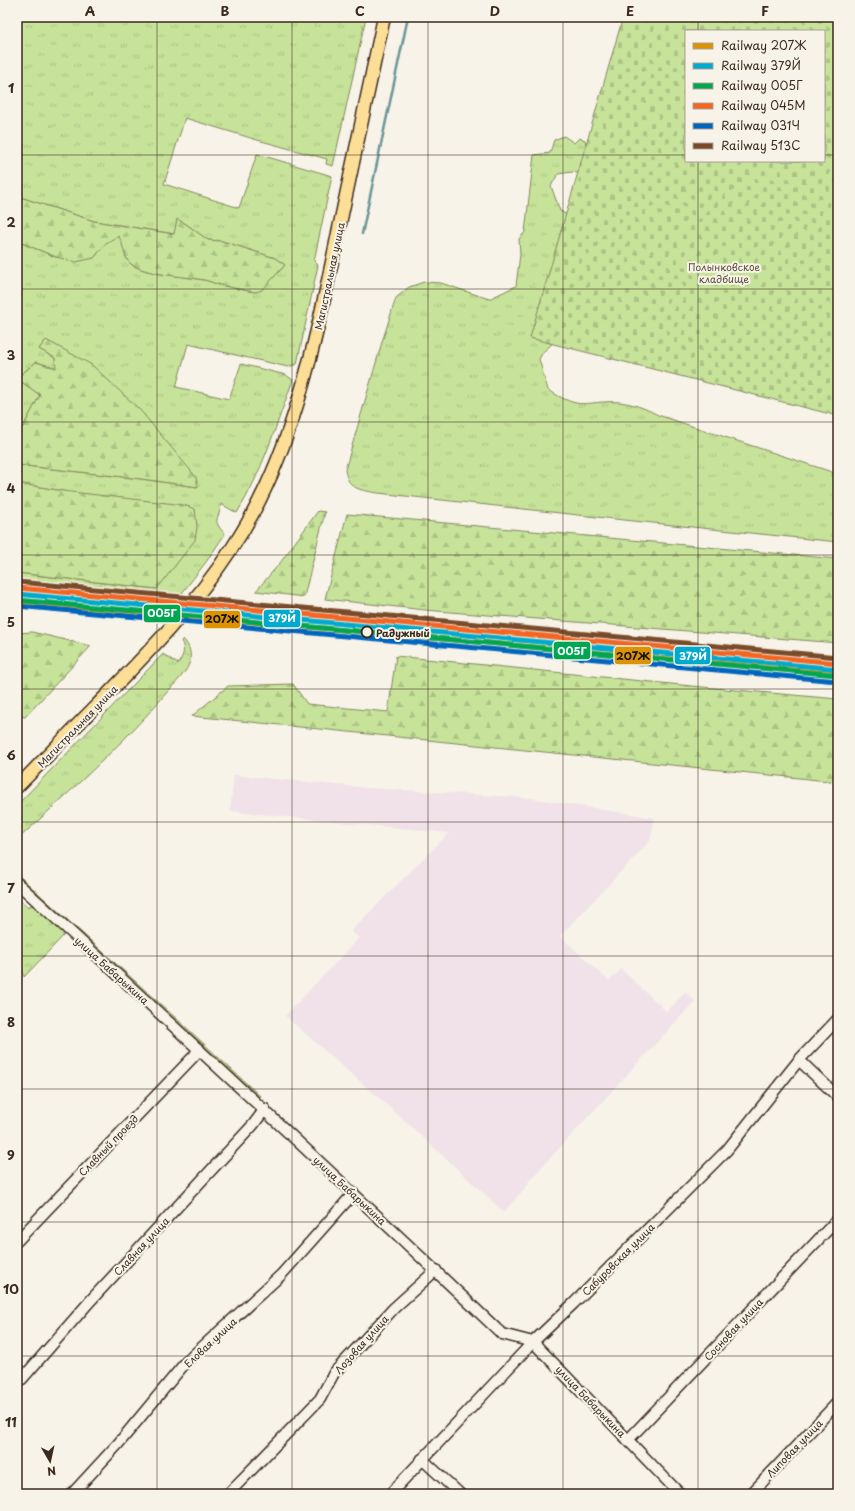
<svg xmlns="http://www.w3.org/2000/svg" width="855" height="1511" viewBox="0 0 855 1511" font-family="'Playpen Sans',sans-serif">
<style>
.built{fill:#f0e2e8}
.grass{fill:url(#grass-tufts);stroke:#81865c}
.forest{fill:url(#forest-firs);stroke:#81865c}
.cemetery{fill:url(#cemetery-stones);stroke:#81865c;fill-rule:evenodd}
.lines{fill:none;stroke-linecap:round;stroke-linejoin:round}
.stream{stroke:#6c9597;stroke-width:2.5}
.minor-casing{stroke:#3b2a1e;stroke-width:13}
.major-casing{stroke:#3b2a1e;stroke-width:15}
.minor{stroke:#f7f3e8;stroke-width:10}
.major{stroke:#fcde96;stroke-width:12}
.rail-1-casing{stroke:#f7f3e8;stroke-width:8}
.rail-2-casing{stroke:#f7f3e8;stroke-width:8}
.rail-3-casing{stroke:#f7f3e8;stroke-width:8}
.rail-4-casing{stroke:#f7f3e8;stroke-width:8}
.rail-5-casing{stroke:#f7f3e8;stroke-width:8}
.rail-6-casing{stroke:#f7f3e8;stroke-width:8}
.rail-1{stroke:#db9304;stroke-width:5}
.rail-2{stroke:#00a9ce;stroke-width:5}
.rail-3{stroke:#00a651;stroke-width:5}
.rail-4{stroke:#f26522;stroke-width:5}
.rail-5{stroke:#0065bd;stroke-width:5}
.rail-6{stroke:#7a4b2a;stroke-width:5}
.grid{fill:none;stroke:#3b2a1e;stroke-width:1;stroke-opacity:0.55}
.stop-dot{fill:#f7f3e8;stroke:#3b2a1e;stroke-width:2}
.labels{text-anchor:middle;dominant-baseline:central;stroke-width:4;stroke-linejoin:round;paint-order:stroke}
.park-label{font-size:10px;fill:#574f37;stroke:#f7f3e8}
.street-label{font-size:10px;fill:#3b2a1e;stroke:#f7f3e8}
.stop-label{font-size:10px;font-weight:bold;fill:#3b2a1e;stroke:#f7f3e8;text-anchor:start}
.line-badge{stroke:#f7f3e8;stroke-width:1.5}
.badge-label{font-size:11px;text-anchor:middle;font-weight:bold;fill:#fff}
.pale-badge-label{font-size:11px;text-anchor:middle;font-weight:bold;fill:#111}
.neatline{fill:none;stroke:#3b2a1e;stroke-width:1.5}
.grid-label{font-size:13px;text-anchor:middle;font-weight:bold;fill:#3b2a1e}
</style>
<defs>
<pattern id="grass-tufts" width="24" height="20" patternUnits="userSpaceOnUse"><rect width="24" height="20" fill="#c7e39a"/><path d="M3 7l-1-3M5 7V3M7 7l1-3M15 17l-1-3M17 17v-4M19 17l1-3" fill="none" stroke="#acc384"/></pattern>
<pattern id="forest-firs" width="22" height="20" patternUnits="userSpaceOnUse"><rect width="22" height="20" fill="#c7e39a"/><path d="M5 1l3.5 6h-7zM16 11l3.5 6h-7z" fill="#acc384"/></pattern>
<pattern id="cemetery-stones" width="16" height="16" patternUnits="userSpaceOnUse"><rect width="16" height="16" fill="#c7e39a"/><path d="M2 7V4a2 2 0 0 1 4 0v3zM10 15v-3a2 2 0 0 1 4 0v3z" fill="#acc384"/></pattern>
</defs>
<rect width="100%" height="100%" fill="#f7f3e8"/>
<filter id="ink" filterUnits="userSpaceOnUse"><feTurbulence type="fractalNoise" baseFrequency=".025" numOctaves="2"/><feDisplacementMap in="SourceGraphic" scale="8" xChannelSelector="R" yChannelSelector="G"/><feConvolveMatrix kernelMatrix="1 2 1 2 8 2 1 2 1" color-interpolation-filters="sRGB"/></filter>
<g filter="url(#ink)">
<path class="built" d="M 234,775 L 368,788 L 530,798 L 655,818 L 650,841 L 560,936 L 609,981 L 621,969 L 667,1012 L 685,992 L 695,1001 L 528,1182 L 529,1183 L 504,1212 L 404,1120 L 285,1016 L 359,938 L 351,931 L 449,833 L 230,811 Z"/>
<g class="grass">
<path d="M 17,17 L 366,17 L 333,166 L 326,164 L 327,159 L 254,139 L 185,118 L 164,184 L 239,208 L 257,154 L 332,176 L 314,261 L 318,265 L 297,364 L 288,367 L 188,344 L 176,387 L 229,399 L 241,364 L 286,375 L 293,380 C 276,425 262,473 237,513 L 221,504 C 220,520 210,518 225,534 L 206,562 L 175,602 L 17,587 L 17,573 L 157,589 L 63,491 L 17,483 L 17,465 L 141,479 L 197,487 L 46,340 L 39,349 L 55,358 L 57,368 L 36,362 L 18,377 L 19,380 L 40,395 L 23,427 L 17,429 L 17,241 L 56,257 L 94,258 L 106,243 L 119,236 C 125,245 123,257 131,264 C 146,275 184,276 204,280 C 210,281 215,284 221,285 C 232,288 244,290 255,292 L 269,282 L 285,265 L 275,258 L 222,241 L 208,240 L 186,224 L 177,220 L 175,234 L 94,221 L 17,196 Z"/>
<path d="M 564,136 L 574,143 L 579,138 L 585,140 L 588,152 L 582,174 L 572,172 L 558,174 L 551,186 L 560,211 L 573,218 L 574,324 L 543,352 L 539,359 L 548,390 C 557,395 566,401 576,403 C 585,405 596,402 604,402 C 624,400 641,406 658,415 L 838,474 L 838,542 L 624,520 L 378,493 C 361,490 348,490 345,470 L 382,342 L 396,298 L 409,287 L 424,282 L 441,283 L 489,299 L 516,286 L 520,254 L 519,239 L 525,232 L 534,155 L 550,153 L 554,140 Z"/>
<path d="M 183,639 C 190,646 192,654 189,664 C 184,676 171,687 163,697 C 118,749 67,794 17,840 L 17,805 L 163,654 L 178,664 C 183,656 186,650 181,641 Z"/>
<path d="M 17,874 L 189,1030 L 260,1096 L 258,1097 L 200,1043 L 17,878 Z"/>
<path d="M 17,897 L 28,907 L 31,905 L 35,905 L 65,934 L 24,977 L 17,935 Z"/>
</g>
<g class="forest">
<path d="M 17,196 L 94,221 L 174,234 L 177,219 L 186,224 L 208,240 L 222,241 L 275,258 L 285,265 L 264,288 L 260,291 L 255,292 C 244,290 232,288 221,285 C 215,284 210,281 204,280 C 184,276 146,275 131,264 C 122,257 125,244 118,236 L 106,243 L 94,258 L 76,262 L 56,257 L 17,241 Z"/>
<path d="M 46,340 L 92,365 L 140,410 L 196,477 L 198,487 L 141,479 L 17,465 L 17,429 L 23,427 L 40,395 L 19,380 L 18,377 L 36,362 L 56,368 L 55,358 L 39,349 Z"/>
<path d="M 17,483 L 63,491 L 184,505 L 195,509 L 197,527 L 195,540 L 157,589 L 17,573 Z"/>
<path d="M 318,511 L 325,512 L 304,597 L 256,591 L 280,563 Z"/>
<path d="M 347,514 L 838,559 L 838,643 L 425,610 L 325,599 Z"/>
<path d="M 32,632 L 91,646 L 25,717 L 17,716 L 17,633 Z"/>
<path d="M 396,656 L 691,686 L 838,699 L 838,782 L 192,716 L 228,686 L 293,684 L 307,704 L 388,712 Z"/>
</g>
<path class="cemetery" d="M 623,17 L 838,17 L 838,416 L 530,338 ZM 686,31 L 824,31 L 824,161 L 686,161 Z"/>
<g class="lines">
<path class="stream" d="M 362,234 L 408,17"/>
<defs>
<g id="minor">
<path d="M 17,883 C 180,1031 342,1182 502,1334 L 533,1342 L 680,1494"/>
<path d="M 799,1060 L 838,1097"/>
<path d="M 17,1241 L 194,1056 L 199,1049"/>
<path d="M 17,1382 L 22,1379 L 91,1300 L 253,1125 L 265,1109"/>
<path d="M 628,1440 L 838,1219"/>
<path d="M 422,1459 L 460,1494"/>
<path d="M 72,1494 L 118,1444 L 186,1362 L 281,1275 L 353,1194"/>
<path d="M 228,1494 L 320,1399 L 334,1373 L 394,1308 L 436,1270"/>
<path d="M 390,1494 L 533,1342 L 574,1303 L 727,1150 L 799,1060 L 838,1019"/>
<path d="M 751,1494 L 838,1402"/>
</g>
<path id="major" d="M 17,787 C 44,760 70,732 97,705 C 145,656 194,606 232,548 C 293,457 316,339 338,233 C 353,161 368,89 384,17"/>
</defs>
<use href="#minor" class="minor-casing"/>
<use href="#major" class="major-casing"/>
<use href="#minor" class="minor"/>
<use href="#major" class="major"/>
<defs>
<path id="rail-1" d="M 17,601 L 838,674"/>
<path id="rail-2" d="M 17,594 L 838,669"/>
<path id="rail-3" d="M 17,600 L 837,675"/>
<path id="rail-4" d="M 18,588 L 838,663"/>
<path id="rail-5" d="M 17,606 L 837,681"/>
<path id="rail-6" d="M 18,582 L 838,657"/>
</defs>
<use href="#rail-1" class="rail-1-casing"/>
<use href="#rail-2" class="rail-2-casing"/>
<use href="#rail-3" class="rail-3-casing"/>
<use href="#rail-4" class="rail-4-casing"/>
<use href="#rail-5" class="rail-5-casing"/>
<use href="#rail-6" class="rail-6-casing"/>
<use href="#rail-1" class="rail-1"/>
<use href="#rail-2" class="rail-2"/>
<use href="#rail-3" class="rail-3"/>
<use href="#rail-4" class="rail-4"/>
<use href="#rail-5" class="rail-5"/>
<use href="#rail-6" class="rail-6"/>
</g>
</g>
<path class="grid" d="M 157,17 L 157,1494M 292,17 L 292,1494M 428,17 L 428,1494M 563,17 L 563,1494M 698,17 L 698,31M 17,155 L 686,155M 824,155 L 838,155M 698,161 L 698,1494M 17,289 L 838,289M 17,422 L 838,422M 17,555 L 838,555M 17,689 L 838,689M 17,822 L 838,822M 17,956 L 838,956M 17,1089 L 838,1089M 17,1222 L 838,1222M 17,1356 L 838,1356"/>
<circle class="stop-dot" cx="367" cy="632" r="5.5"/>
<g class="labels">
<g class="park-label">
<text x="724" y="266">Полынковское<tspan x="724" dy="12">кладбище</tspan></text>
</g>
<g class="street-label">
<text transform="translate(329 276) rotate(-78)">Магистральная улица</text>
<text transform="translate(77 726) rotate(-46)">Магистральная улица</text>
<text transform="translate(112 970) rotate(42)">улица Бабарыкина</text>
<text transform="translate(108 1145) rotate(-46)">Славный проезд</text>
<text transform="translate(350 1190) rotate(43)">улица Бабарыкина</text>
<text transform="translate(141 1246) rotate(-47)">Славная улица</text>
<text transform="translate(618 1259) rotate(-45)">Сабуровская улица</text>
<text transform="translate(733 1329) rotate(-47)">Сосновая улица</text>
<text transform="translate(210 1342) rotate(-43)">Еловая улица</text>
<text transform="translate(361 1344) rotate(-48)">Лозовая улица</text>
<text transform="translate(591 1401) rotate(46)">улица Бабарыкина</text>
<text transform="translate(794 1448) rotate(-46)">Липовая улица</text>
</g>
<g class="stop-label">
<text x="376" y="632">Радужный</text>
</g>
</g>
<g class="line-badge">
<rect x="143" y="604" width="38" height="19" rx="4" fill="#00a651"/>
<rect x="263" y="609" width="38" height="19" rx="4" fill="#00a9ce"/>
<rect x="203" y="610" width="38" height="19" rx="4" fill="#db9304"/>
<rect x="553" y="641" width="38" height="19" rx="4" fill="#00a651"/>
<rect x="674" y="646" width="37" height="19" rx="4" fill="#00a9ce"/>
<rect x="614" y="646" width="38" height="19" rx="4" fill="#db9304"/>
</g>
<g class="badge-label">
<text x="162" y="617">005Г</text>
<text x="282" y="622">379Й</text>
<text x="572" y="655">005Г</text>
<text x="693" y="660">379Й</text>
</g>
<g class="pale-badge-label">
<text x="222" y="623">207Ж</text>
<text x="633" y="660">207Ж</text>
</g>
<rect width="855" height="1511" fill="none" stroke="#f7f3e8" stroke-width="44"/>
<rect x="685" y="30" width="140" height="132" fill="#f7f3e8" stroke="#aca397"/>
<rect x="693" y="43" width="20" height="6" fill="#db9304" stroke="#aca397"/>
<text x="721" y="50" font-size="12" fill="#3b2a1e">Railway 207Ж</text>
<rect x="693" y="63" width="20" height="6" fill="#00a9ce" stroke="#aca397"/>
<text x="721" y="70" font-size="12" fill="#3b2a1e">Railway 379Й</text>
<rect x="693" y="83" width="20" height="6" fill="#00a651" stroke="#aca397"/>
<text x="721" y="90" font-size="12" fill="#3b2a1e">Railway 005Г</text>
<rect x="693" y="103" width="20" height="6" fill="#f26522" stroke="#aca397"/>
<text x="721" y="110" font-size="12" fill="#3b2a1e">Railway 045М</text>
<rect x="693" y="123" width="20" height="6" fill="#0065bd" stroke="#aca397"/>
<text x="721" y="130" font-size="12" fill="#3b2a1e">Railway 031Ч</text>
<rect x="693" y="143" width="20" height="6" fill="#7a4b2a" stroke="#aca397"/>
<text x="721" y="150" font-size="12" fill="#3b2a1e">Railway 513С</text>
<g transform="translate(50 1461) rotate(171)" stroke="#f7f3e8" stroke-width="3" paint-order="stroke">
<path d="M0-3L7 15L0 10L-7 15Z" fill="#3b2a1e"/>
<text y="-6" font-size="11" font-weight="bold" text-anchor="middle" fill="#3b2a1e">N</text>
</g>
<rect x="22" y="22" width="811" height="1467" class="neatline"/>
<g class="grid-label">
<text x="90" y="16">A</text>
<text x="225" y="16">B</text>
<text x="360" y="16">C</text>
<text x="495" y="16">D</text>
<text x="630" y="16">E</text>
<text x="765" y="16">F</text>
<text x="11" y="93">1</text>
<text x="11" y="227">2</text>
<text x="11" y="360">3</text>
<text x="11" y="493">4</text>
<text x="11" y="627">5</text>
<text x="11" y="760">6</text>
<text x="11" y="893">7</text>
<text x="11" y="1027">8</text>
<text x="11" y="1160">9</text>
<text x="11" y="1294">10</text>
<text x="11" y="1427">11</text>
</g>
</svg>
